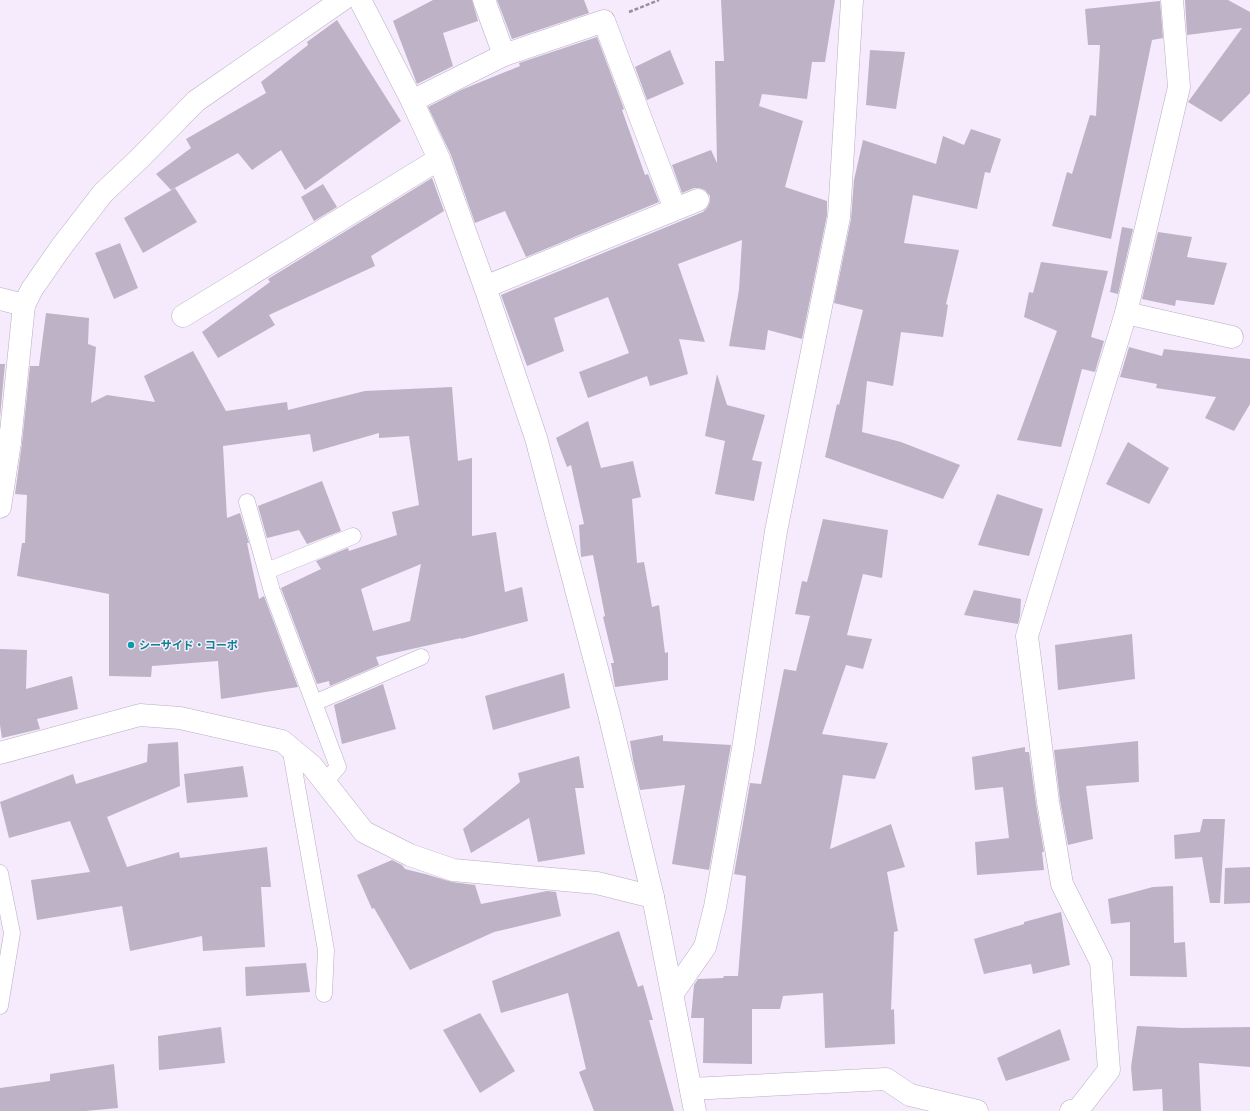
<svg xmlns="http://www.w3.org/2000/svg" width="1250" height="1111" viewBox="0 0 1250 1111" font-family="Figtree,'Noto Sans JP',sans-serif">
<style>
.building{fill:#beb2c7;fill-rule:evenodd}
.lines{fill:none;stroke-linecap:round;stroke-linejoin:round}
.lane-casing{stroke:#b9adc2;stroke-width:17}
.street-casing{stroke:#b9adc2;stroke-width:23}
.secondary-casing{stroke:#b9adc2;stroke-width:23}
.path{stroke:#968f9c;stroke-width:2.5;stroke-dasharray:4 2;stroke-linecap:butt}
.lane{stroke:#fff;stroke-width:16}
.street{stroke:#fff;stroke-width:22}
.secondary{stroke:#fff;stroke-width:22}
.culture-dot{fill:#0f9aa8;stroke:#f5ebfd;stroke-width:1.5}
.labels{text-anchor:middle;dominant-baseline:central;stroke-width:3;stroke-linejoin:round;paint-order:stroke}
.culture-label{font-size:11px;font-weight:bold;fill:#0d838f;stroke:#f5ebfd;text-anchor:start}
</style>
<rect width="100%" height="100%" fill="#f5ebfd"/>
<g class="building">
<path d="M 433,0 L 472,0 L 478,21 L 443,33 L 453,66 L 417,84 L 393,21 Z"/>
<path d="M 497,0 L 584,0 L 589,13 L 512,39 Z"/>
<path d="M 721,0 L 835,0 L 825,62 L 812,62 L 807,99 L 762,94 L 759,106 L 803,121 L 785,187 L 827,201 L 827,215 L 802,339 L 768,330 L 765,350 L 729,346 L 739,290 L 742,240 L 678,264 L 705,342 L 679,339 L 688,374 L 650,386 L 647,376 L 588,398 L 579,372 L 629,353 L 608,297 L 554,318 L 564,351 L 527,366 L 501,295 L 703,212 L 708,207 L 710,201 L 710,196 L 705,190 L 699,188 L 694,188 L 682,193 L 672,165 L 711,150 L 717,163 L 715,61 L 724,61 Z"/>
<path d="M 1185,0 L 1228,0 L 1250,12 L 1250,93 L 1221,122 L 1188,102 L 1242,28 L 1187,35 Z"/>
<path d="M 1160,1 L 1163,38 L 1152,40 L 1111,239 L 1052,226 L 1067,172 L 1072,174 L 1090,115 L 1096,116 L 1100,45 L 1088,45 L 1085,9 Z"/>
<path d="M 337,20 L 401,121 L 305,190 L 281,150 L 252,170 L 238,153 L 171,190 L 156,174 L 191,148 L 186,139 L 266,93 L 261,82 L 308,45 L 307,42 Z"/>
<path d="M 597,37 L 624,109 L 622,110 L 645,175 L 648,174 L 659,202 L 526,257 L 505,211 L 475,223 L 451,155 L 428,107 L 461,90 L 520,66 L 519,63 Z"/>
<path d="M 670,50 L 684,84 L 647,100 L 635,67 Z"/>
<path d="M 870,50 L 905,52 L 896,109 L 866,105 Z"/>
<path d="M 971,129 L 1001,139 L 990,173 L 985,172 L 977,209 L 913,195 L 904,243 L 959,250 L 946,304 L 948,305 L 943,337 L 901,332 L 893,386 L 867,381 L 862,432 L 901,442 L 960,465 L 943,499 L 825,457 L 837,404 L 839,405 L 863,310 L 834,303 L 851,219 L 854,180 L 863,140 L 936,164 L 943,136 L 964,145 Z"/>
<path d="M 432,178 L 444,211 L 371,256 L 375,266 L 269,315 L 275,325 L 218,358 L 202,332 L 270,282 L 268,279 Z"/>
<path d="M 323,184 L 337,207 L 314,221 L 301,197 Z"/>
<path d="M 175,188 L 197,222 L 143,253 L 124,218 Z"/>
<path d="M 1122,227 L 1133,229 L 1118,294 L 1110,292 Z"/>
<path d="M 1158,232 L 1192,237 L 1187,257 L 1227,263 L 1214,305 L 1176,300 L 1175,306 L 1142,299 Z"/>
<path d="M 120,243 L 138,288 L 114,299 L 95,253 Z"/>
<path d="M 1041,262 L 1108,271 L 1091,337 L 1104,341 L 1095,372 L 1082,369 L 1061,447 L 1017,440 L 1057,331 L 1024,317 L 1029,292 L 1033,293 Z"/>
<path d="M 46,313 L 89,318 L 88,344 L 96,347 L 91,403 L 107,395 L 155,402 L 144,376 L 193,351 L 226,411 L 287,402 L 288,410 L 365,391 L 452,387 L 458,461 L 472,458 L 472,536 L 496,532 L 505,592 L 522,587 L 528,621 L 461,639 L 461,638 L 376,657 L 379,665 L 330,686 L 329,681 L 317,684 L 281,588 L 321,569 L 316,561 L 348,548 L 349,551 L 397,535 L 392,512 L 419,505 L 409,436 L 379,438 L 379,433 L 313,452 L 310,434 L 223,446 L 227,518 L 240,513 L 249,543 L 247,543 L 259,599 L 264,596 L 298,687 L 221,699 L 218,661 L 152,666 L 151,677 L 109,676 L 109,594 L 17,576 L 22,543 L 25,543 L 27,495 L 15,494 L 22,443 L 30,366 L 39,366 ZM 421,564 L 410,621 L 373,631 L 361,589 Z"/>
<path d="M 1129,347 L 1162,356 L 1164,349 L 1250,359 L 1250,404 L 1234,431 L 1205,418 L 1216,397 L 1156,388 L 1157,384 L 1120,377 Z"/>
<path d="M 0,364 L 5,364 L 0,417 Z"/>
<path d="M 717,374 L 727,405 L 765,415 L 752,460 L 762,462 L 754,501 L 715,494 L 725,441 L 705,436 Z"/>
<path d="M 588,421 L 601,468 L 633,461 L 641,497 L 632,499 L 637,563 L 644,562 L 652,607 L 659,605 L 665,653 L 668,652 L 668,680 L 615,687 L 611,663 L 614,663 L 603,617 L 605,616 L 593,555 L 581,557 L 579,525 L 584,524 L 571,465 L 567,467 L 556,438 Z"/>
<path d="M 1128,442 L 1169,468 L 1149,504 L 1106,484 Z"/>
<path d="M 322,481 L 341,531 L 307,544 L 299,530 L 267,538 L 258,506 Z"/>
<path d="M 997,494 L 1043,509 L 1029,556 L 978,545 Z"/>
<path d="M 823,519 L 888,530 L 882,578 L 863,574 L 847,635 L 872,639 L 863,669 L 846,665 L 822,734 L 888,743 L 875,779 L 843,775 L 830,849 L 891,824 L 905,867 L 887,872 L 898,931 L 894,932 L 891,1010 L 894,1009 L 895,1044 L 825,1048 L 823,993 L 783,996 L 780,1009 L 752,1009 L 752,1064 L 703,1063 L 704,1018 L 691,1018 L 694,985 L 698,979 L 723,978 L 724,976 L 738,976 L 746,876 L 734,874 L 750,783 L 761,784 L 784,669 L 796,671 L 810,616 L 795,614 L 802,581 L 807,582 Z"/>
<path d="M 974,590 L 1021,599 L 1020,616 L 1018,624 L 964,615 Z"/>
<path d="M 1132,634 L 1135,679 L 1058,690 L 1055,645 Z"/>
<path d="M 0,649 L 27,650 L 26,689 L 72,676 L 78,709 L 37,719 L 40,729 L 2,738 L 0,725 Z"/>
<path d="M 564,673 L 570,708 L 493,730 L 485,696 Z"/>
<path d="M 383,684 L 396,729 L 342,744 L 334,705 Z"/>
<path d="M 663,735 L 663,741 L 731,745 L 709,870 L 672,864 L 685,785 L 640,790 L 633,760 L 630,741 Z"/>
<path d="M 1138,741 L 1139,782 L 1086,786 L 1093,839 L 1068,845 L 1060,800 L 1054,750 Z"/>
<path d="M 178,742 L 180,786 L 107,817 L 127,867 L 179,852 L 180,858 L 267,847 L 271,887 L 261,887 L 265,947 L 203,951 L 202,936 L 130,951 L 122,906 L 37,920 L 31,880 L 90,872 L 70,821 L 9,838 L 0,802 L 73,774 L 76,784 L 147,762 L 148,744 Z"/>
<path d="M 1025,747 L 1025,752 L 1029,752 L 1036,804 L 1044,852 L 1042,852 L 1044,870 L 977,875 L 975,842 L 1009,838 L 1003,787 L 975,790 L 972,757 Z"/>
<path d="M 579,756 L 584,788 L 575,788 L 585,854 L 538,862 L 529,818 L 471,853 L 463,829 L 520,782 L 518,773 Z"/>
<path d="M 243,766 L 248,797 L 187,803 L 184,774 Z"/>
<path d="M 1203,819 L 1225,819 L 1220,903 L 1210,903 L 1202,857 L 1175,859 L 1174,835 L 1200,832 Z"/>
<path d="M 392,860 L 402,865 L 405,869 L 425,874 L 452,882 L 475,885 L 481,904 L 547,891 L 556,892 L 561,916 L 494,932 L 410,970 L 374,908 L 372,909 L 357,875 Z"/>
<path d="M 1250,867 L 1250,903 L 1224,904 L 1225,868 Z"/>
<path d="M 1173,886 L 1174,943 L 1185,942 L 1187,977 L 1130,976 L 1130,922 L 1111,924 L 1108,899 L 1153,887 Z"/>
<path d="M 1061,912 L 1070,965 L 1033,974 L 1031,964 L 984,974 L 974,939 L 1024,924 L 1024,922 Z"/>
<path d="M 619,931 L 638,987 L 643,985 L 653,1020 L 649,1020 L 674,1111 L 594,1111 L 579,1072 L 586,1069 L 568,993 L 501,1013 L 492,981 Z"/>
<path d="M 306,963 L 310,992 L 246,996 L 245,967 Z"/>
<path d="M 480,1013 L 515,1071 L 480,1093 L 443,1030 Z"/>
<path d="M 1137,1026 L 1182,1028 L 1250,1027 L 1250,1067 L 1199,1063 L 1201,1111 L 1163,1111 L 1162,1089 L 1133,1091 L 1131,1067 Z"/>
<path d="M 221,1027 L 225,1063 L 159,1070 L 158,1036 Z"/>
<path d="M 1060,1029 L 1070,1060 L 1006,1081 L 997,1058 Z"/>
<path d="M 114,1064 L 118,1108 L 85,1111 L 0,1111 L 0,1088 L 50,1081 L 50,1074 Z"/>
</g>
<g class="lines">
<defs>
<g id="lane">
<path d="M 247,502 L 272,591 L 338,767 L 325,782"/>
<path d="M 267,571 L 353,536"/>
<path d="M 314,703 L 421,657"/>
<path d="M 292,750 L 292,758 L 326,950 L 324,994"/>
<path d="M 0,873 L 12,933 L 0,1006"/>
</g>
<g id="street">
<path d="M 484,0 L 504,55"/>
<path d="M 412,101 L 504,55 L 604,21 L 675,209"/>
<path d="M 485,287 L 698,200"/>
<path d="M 0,299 L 24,305"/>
<path d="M 1126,313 L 1232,337"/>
<path d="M 183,316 L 439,159"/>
<path d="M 0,440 L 10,442 L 24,305 L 32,289 L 62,246 L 103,193 L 139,159 L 196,101 L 342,0"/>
<path d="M 0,507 L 10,442"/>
<path d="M 0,753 L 140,715 L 180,718 L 282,741 L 312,766 L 364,832 L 410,855 L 453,870 L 597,883 L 653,897"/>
<path d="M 673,993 L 705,947 L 715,907 L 743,749 L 776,531 L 839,217 L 852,0"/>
<path d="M 691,1089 L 886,1079 L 910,1095 L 977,1111"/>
<path d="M 1071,1111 L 1078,1110 L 1109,1070 L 1101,962 L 1062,884 L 1048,802 L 1027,636 L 1126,313 L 1179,87 L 1172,0"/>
</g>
<path id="secondary" d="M 360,0 L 412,101 L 439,159 L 485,287 L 536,438 L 609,714 L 653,897 L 695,1111"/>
</defs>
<use href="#lane" class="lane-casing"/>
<use href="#street" class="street-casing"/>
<use href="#secondary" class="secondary-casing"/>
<path class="path" d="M 629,12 L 659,0"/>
<use href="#lane" class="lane"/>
<use href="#street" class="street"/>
<use href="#secondary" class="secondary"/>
</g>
<circle class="culture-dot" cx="131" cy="645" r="4"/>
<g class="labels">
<g class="culture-label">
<text x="139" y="645">シーサイド・コーポ</text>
</g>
</g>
</svg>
